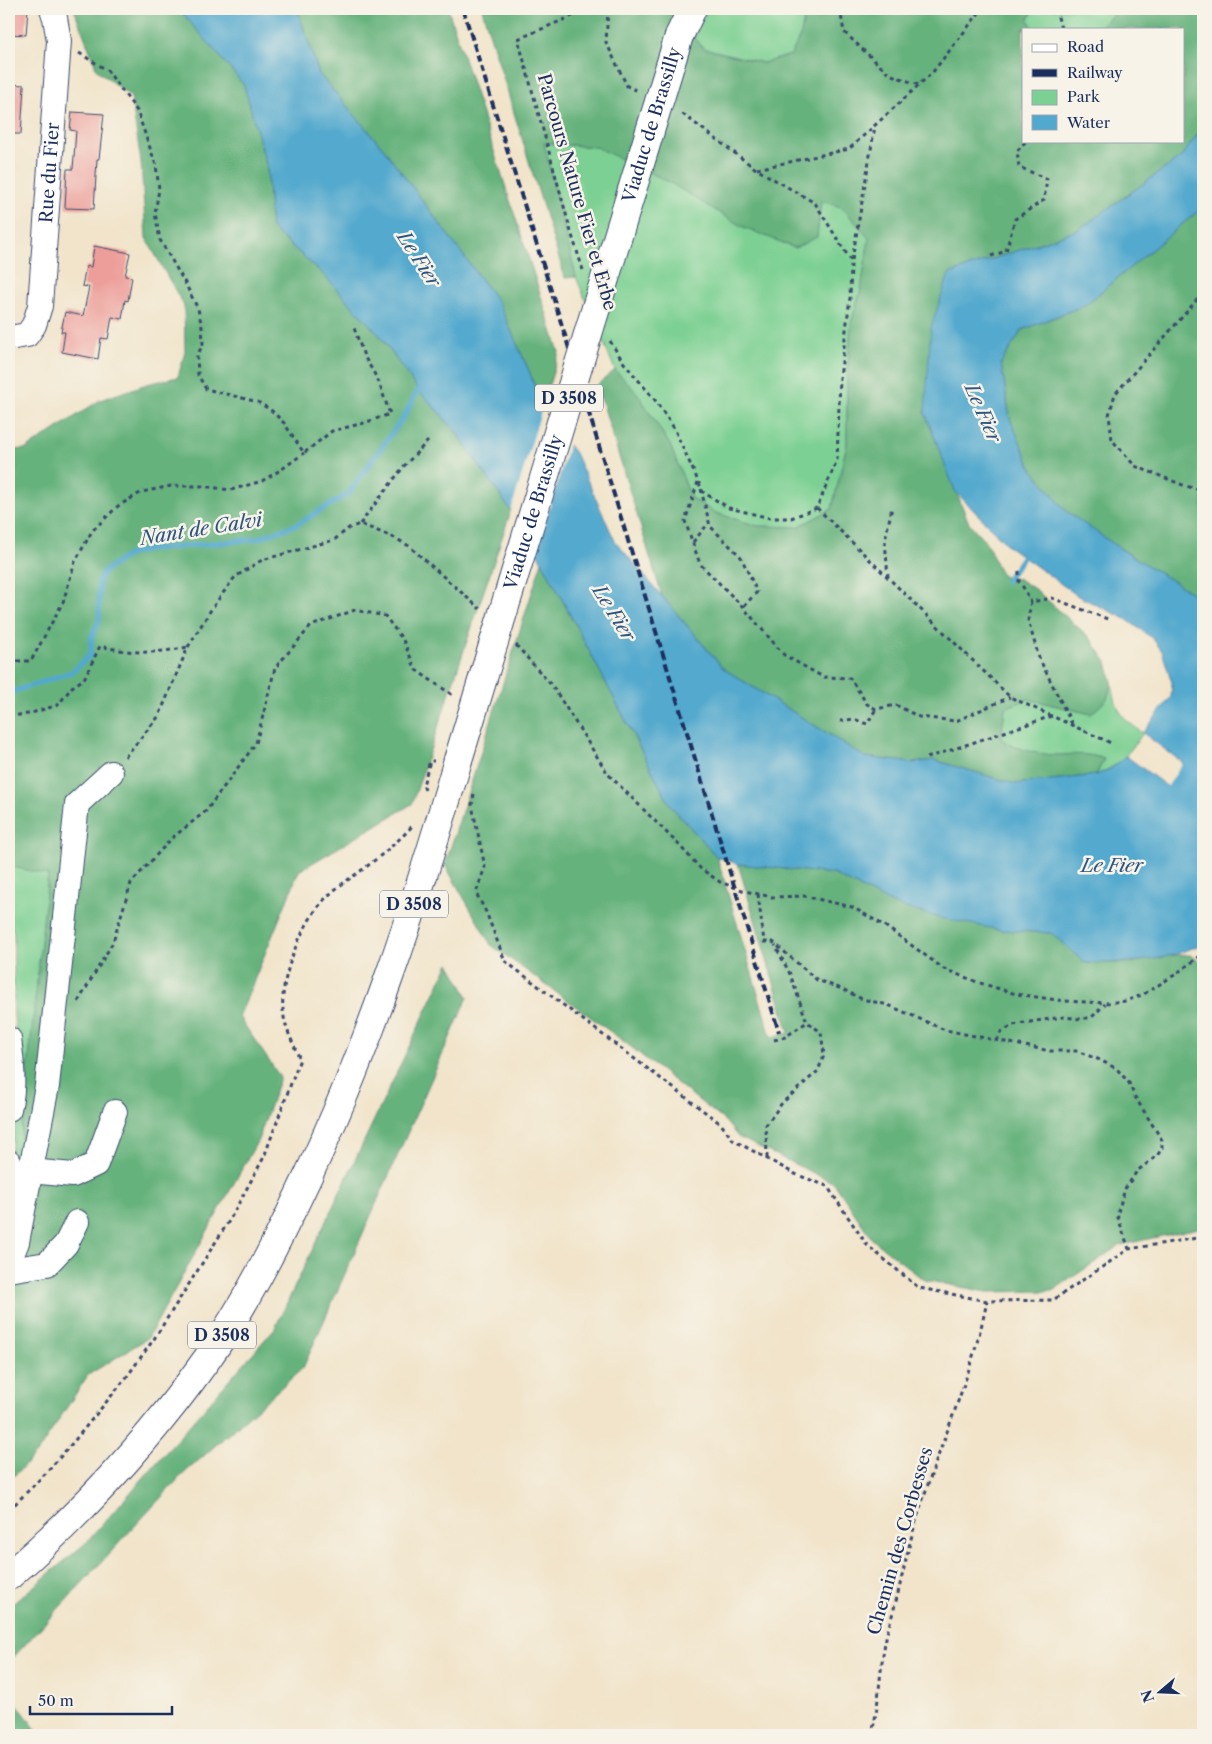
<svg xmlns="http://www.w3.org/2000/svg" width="1212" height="1744" viewBox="0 0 1212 1744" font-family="'Libre Caslon Text',serif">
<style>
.green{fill:#7dd093;stroke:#4c8078}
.forest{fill:#66b27d;stroke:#40706e}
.water{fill:#52a9ce;stroke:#366c96}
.pier{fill:#f1e4ca}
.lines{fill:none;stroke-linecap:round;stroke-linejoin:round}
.stream{stroke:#52a9ce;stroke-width:5.5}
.river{stroke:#52a9ce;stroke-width:34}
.building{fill:#ed9e9a}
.minor-casing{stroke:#3b4a6e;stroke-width:26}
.highway-casing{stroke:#3b4a6e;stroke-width:30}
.path{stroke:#3b4a6e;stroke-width:3;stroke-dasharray:4 4;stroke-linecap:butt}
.minor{stroke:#fff;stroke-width:24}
.highway{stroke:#fff;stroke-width:28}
.rail{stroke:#1b2f5e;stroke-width:4;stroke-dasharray:8 4;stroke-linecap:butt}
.highway-bridge-casing{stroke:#3b4a6e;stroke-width:30;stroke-linecap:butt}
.highway-bridge{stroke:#fff;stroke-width:28}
.labels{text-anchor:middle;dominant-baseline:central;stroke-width:5;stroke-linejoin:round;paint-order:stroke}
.shield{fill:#f7f3e8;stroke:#5d6a87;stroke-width:1}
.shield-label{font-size:16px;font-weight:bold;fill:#1b2f5e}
.street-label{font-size:18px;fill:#1b2f5e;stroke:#f7f3e8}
.water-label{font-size:19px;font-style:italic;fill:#2c5480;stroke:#f7f3e8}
</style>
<rect width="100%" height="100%" fill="#f7f3e8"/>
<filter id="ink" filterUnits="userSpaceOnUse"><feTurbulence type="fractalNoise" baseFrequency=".02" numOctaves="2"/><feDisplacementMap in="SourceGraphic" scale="10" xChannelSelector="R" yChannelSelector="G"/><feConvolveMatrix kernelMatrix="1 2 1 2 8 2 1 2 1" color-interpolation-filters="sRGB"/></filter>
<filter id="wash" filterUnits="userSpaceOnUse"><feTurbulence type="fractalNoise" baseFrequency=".0096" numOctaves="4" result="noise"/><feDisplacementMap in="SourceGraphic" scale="20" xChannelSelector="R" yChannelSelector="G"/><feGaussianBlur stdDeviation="1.12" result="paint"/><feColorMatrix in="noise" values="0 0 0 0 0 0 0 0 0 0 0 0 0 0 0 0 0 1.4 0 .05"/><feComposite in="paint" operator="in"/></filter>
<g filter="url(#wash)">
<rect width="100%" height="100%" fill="#f1e4ca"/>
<g class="green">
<path d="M 707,9 L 806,9 L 801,34 L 791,55 L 763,63 L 703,48 L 694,37 Z"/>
<path d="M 1034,9 L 1120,9 L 1097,29 L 1034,29 L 1028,20 Z"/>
<path d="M 544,143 L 596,147 L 817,236 L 821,201 L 842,207 L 869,238 L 861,290 L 851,323 L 847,381 L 847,444 L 832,509 L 798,527 L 758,526 L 716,513 L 691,498 L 670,445 L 638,394 L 615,370 L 576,277 Z"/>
<path d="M 1112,682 C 1116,710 1120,717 1143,733 C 1128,754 1121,765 1096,775 L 1104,759 C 1087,752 1072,756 1053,755 C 1036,754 1015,749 1001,739 L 1005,708 L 1028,699 L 1091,714 L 1107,699 Z"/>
<path d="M 9,866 L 48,874 L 19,1157 L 14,1159 L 11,1154 L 21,1081 L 14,1015 L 14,932 L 9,920 Z"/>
</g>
<g class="forest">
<path d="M 74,9 L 179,9 L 244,84 L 267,167 L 271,228 L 322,273 L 380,336 L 418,390 L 455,430 L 511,511 L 412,804 L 299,871 L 239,1017 L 280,1077 L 258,1140 L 148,1338 L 88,1375 L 37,1453 L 9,1481 L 9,1162 L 19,1157 L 48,875 L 9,866 L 9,450 L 26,449 L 100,400 L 147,384 L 178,377 L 185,352 L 184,306 L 146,238 L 141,162 L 131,97 L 97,70 Z"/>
<path d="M 297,9 L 448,9 L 559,352 L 542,409 L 530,373 L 498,302 L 384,149 L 319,74 Z"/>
<path d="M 482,9 L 673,9 L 703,48 L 763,63 L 791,55 L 801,34 L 806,9 L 1034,9 L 1028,20 L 1034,29 L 1023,29 L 1023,141 L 1183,141 L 1183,29 L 1097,29 L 1120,9 L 1203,9 L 1203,127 L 1181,157 L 1078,230 L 949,274 L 925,413 L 968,521 C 973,529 983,537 987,544 C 993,555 996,567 1004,577 L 1019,579 L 1036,590 L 1090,638 L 1107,662 L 1112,682 L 1107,699 L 1091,714 L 1028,699 L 1005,708 L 1001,739 C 1015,749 1036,754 1054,755 C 1072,755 1087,752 1104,759 L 1096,775 L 1015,784 L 934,760 L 913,763 L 865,757 L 724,669 L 662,596 L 597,385 L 615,370 L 638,394 L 670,445 L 691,498 L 716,513 L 758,526 L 798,527 L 832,509 L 847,444 L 847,381 L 851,323 L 861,290 L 869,238 L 842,207 L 821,201 L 817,237 L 795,248 L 741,226 L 669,182 L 596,147 L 544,143 L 576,277 L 565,278 Z"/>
<path d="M 1203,207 L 1203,598 L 1197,596 L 1121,549 L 1066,512 L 1032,469 L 1010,419 L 1001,363 L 1022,330 L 1085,305 Z"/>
<path d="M 542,561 L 670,805 L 717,857 L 771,1037 L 789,1033 L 738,864 L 833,874 L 895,905 L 1001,930 L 1051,933 L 1086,963 L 1131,963 L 1169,955 L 1190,955 L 1203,963 L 1203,1227 L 1121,1245 L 1052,1291 L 987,1292 L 924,1280 L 872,1239 L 834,1183 L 738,1137 L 725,1121 L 622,1040 L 491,945 L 445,865 Z"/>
<path d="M 449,963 L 468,997 L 303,1368 L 181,1476 L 9,1662 L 9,1607 L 87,1542 L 275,1328 Z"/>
<path d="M 9,1693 L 40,1735 L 9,1735 Z"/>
</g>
<g class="water">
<path d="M 179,9 L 297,9 L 319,74 L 384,149 L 498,302 L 530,373 L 542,409 L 575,453 L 615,541 L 724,669 L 865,757 L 913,763 L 934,760 L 1015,784 L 1096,775 L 1112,768 L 1126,756 L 1203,813 L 1203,943 C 1168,962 1125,963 1086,963 L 1051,933 L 1001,930 L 940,918 L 895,905 L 833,874 L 738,864 L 717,857 L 670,805 L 542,561 L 511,511 L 455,430 L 418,390 L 380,336 L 322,273 L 271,228 L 267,167 L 244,85 Z"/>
<path d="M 1203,127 L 1203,207 L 1085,305 L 1022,330 L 1001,363 L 1010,419 L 1032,469 L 1066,511 L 1121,549 L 1197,596 L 1203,598 L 1203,778 L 1143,733 L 1171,697 L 1172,683 L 1162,651 L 1152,638 L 1126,619 L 1078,596 L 1008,546 L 955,491 L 925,413 L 931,327 L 949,274 L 1078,230 L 1181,157 Z"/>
</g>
<path class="pier" d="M 543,405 L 570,441 L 535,555 L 510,514 Z"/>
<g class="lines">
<g class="stream">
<path d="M 1006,581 L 1027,552"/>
<path d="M 9,693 L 72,672 L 90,655 L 92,635 L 99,621 L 99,581 L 103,572 L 128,555 L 147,550 L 256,539 L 296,525 L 348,494 L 405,415 L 418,390 L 426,390"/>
</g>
<path class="river" d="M 1153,832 L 1168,817 L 1203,763"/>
</g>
<g id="blocks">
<g class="building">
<path d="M 9,9 L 28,9 L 26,35 L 9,34 Z"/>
<path d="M 9,84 L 24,85 L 21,134 L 9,134 Z"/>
<path d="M 72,112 L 104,114 L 99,159 L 97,159 L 94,209 L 65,208 L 67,169 L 73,169 L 76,131 L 70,130 Z"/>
<path d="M 94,246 L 130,253 L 125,276 L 132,277 L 128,301 L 125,300 L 122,319 L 112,317 L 108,339 L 101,338 L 98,359 L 62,352 L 65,332 L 61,332 L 65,312 L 83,316 L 89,287 L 82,286 L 86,266 L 91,267 Z"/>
</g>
</g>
</g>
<g filter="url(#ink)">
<use href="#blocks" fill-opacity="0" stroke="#3b4a6e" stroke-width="1"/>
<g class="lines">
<defs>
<g id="minor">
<path id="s1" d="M 9,336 L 15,337 L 27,335 L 34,325 L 40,306 L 59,41 L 55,18 L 52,9"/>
<path d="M 9,1039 C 12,1062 15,1086 9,1109"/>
<path d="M 9,1162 L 23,1205"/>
<path d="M 30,1171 L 73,1175 L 96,1164 L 115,1112"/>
<path d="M 9,1262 L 17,1242 L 47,1086 L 77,804 L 111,773"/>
<path d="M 9,1270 L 47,1264 L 66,1244 L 77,1222"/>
</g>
<g id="highway">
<path d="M 679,36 L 692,9"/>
<path d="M 9,1576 C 83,1512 150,1439 207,1359 C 244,1307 273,1250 300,1193 C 367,1054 415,908 458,760"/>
</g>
</defs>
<use href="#minor" class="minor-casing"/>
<use href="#highway" class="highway-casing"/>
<g class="path">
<path d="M 608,9 L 606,42 L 627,86 L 638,91"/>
<path d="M 840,9 L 844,32 L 889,74 L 919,85"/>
<path d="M 1056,9 L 1061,29"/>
<path d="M 79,53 L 107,70 L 137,111 L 156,165 L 159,189 L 155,213 L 160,240 L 185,283 L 198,309 L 202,327 L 203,344 L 197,356 L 198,375 L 206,389 L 258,402 L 272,411 L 284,423 L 304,453 L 332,431 L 364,423 L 390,414 L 378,380 L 364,356 L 354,328"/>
<path d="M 757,169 L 849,149 L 932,73 L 982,9"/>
<path d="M 991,256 L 1006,251 L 1015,219 L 1044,200 L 1047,179 L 1019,167 L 1017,151 L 1026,141"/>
<path d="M 852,260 L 875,126"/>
<path d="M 583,270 L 571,232 L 518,39 L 589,9"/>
<path d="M 1203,293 L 1115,394 L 1109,415 L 1112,440 L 1135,466 L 1183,485 L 1203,491"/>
<path d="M 610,341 L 624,363 L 655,400 L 674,428 L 703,492 L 729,508 L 770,518 L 791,518 L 817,508 L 837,460 L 840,378 L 850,298 L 851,261 L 815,203 L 756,169 L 680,112"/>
<path d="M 698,482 L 685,521 L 700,564 L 743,607 L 784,655 L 823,677 L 850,678 L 867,704 L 876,709 L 896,705 L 919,717 L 956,721 L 1010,697"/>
<path d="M 701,489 L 710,526 L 741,557 L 757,592 L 743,607"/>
<path d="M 817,508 L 1010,697 L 1111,743"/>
<path d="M 360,524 L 404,466 L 428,441"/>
<path d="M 693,542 L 708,524"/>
<path d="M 1019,571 L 1019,582 L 1023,587 L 1031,602"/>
<path d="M 888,577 L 885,540 L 892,507"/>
<path d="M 516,645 L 553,687 L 608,774 L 678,844 L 701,869 L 720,882 L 745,891 L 772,897 L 804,896 L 852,907 L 885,926 L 944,969 L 977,982 L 1016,994 L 1064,1001 L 1106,1003 L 1126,1001 L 1144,994 L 1173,976 L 1203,954"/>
<path d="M 9,661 L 31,661 L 63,602 L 75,562 L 92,531 L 118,506 L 142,492 L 171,486 L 202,486 L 231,490 L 262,481 L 282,469 L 304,453"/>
<path d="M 9,716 L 28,714 L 58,705 L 72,687 L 84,679 L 100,646 C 133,654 154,654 188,647"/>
<path d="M 840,721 L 854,719 L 867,724 L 876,709"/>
<path d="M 1072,724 L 1039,658 L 1028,620 L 1031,602 L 1052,598 L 1110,620"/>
<path d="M 125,757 L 159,716 L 188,647 L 212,608 L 235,577 L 262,560 L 334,540 L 349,528 L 360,524 L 395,538 L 409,546 L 480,609"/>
<path d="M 927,758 L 1052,716"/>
<path d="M 425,790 L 423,785 L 430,761 L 434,761"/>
<path d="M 474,794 L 472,805 L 485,867 L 476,893 L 486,912 L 505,961 L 721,1124 L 733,1140 L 795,1174 L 827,1186 L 867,1245 L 919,1288 L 987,1301 L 1053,1300 L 1129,1249 L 1203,1237"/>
<path d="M 758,894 L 764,942 L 773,942 L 817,980 L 842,989 L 862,999 L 888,1005 L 945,1030 L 1050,1051 L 1077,1051 L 1100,1060 L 1117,1069 L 1129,1083 L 1135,1097 L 1162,1140 L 1162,1148 L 1157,1156 L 1137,1171 L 1125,1189 L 1117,1215 L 1129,1249"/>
<path d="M 78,1002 L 113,942 L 131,883 L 172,838 L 206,811 L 256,743 L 275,668 L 311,626 L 355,610 L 385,616 L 403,640 L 416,670 L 454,696"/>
<path d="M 774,1040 L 785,1037 L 807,1022"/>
<path d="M 997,1041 L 1001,1032 L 1013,1025 L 1036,1021 L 1064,1017 L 1081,1019 L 1092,1017 L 1105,1004"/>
<path d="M 767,1158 L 766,1125 L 782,1103 L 818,1071 L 824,1055 L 821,1032 L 807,1022 L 790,974 L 775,945"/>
<path d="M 9,1510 L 47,1472 L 75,1440 L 126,1378 L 154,1339 L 229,1221 L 264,1157 L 300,1059 C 293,1043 284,1027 283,1009 C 280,976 302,924 324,900 C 336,887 351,878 366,867 C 383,854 400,840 414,824"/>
<path d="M 871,1735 C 879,1711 879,1676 884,1649 C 886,1634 891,1620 895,1605 C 901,1582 906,1558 912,1535 C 934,1456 971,1382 987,1301"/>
</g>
<use href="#minor" class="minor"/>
<use href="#highway" class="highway"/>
<path class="rail" d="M 463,9 L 564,332 L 779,1032"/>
<defs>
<g id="highway-bridge">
<path id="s2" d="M 458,760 L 679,36"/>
</g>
</defs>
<use href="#highway-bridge" class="highway-bridge-casing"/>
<use href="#highway-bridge" class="highway-bridge"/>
</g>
</g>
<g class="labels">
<g class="shield">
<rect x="535" y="384.5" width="68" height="27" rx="4"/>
<rect x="380" y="890.5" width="68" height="27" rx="4"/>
<rect x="188" y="1321.5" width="68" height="27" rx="4"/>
</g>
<g class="shield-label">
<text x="569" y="398">D 3508</text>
<text x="414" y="904">D 3508</text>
<text x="222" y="1335">D 3508</text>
</g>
<g class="street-label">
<text stroke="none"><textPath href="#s2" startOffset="664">Viaduc de Brassilly</textPath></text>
<text stroke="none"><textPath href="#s1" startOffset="184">Rue du Fier</textPath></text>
<text transform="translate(577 192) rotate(74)">Parcours Nature Fier et Erbe</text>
<text stroke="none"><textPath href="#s2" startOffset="259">Viaduc de Brassilly</textPath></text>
<text transform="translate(900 1541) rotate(-74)">Chemin des Corbesses</text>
</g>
<g class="water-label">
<text transform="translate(419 259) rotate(57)">Le Fier</text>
<text transform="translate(983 413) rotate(66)">Le Fier</text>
<text transform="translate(201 529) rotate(-9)">Nant de Calvi</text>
<text transform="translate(614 613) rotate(58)">Le Fier</text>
<text x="1112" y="865">Le Fier</text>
</g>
</g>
<rect width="1212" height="1744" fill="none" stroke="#f7f3e8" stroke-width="30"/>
<rect x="1022" y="28" width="162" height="115" fill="#f7f3e8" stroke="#9fa5b1"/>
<rect x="1032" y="44" width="25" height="8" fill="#ffffff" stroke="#9fa5b1"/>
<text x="1067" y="52" font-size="15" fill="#1b2f5e">Road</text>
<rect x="1032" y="69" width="25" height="8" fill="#1b2f5e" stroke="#9fa5b1"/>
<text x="1067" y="78" font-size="15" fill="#1b2f5e">Railway</text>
<rect x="1032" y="90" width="25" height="15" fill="#7dd093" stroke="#9fa5b1"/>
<text x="1067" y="102" font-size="15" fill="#1b2f5e">Park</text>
<rect x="1032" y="115" width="25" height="15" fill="#52a9ce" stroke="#9fa5b1"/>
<text x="1067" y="128" font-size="15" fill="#1b2f5e">Water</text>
<g transform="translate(1160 1692) rotate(251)" stroke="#f7f3e8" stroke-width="4" paint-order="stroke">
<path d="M0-4L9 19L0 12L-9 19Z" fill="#1b2f5e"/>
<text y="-8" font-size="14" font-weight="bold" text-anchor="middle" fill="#1b2f5e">N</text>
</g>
<path d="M30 1706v8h142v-8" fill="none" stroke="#1b2f5e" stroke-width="2.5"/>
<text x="38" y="1706" font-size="15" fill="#1b2f5e" stroke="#f7f3e8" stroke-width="4" paint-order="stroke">50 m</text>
</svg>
